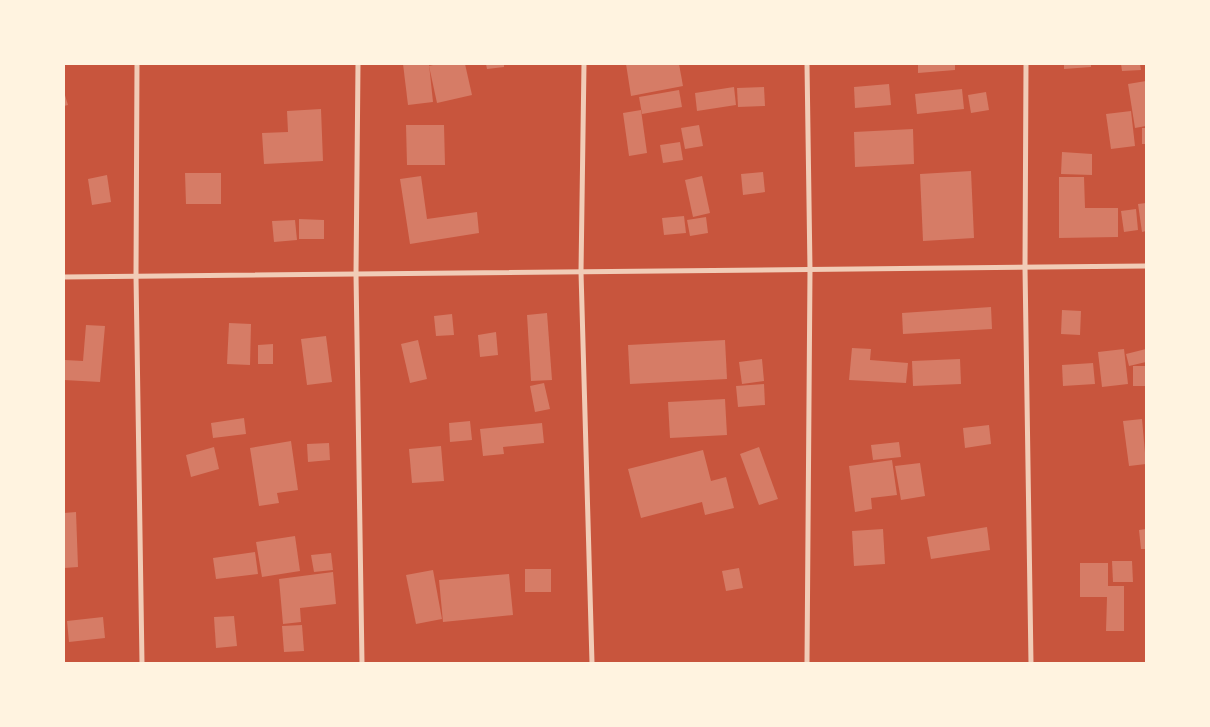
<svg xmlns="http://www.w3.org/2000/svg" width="1210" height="727" viewBox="0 0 1210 727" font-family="'Space Grotesk',sans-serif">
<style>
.building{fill:#d67c66}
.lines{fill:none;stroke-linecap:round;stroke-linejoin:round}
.minor{stroke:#f1ccb7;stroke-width:5}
</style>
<rect width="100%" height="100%" fill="#c8553d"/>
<g class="building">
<path d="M 403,64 L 429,64 L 433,102 L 408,105 Z"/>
<path d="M 437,64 L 465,64 L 472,95 L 437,103 L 429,66 Z"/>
<path d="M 486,64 L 504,64 L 504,67 L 487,69 Z"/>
<path d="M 626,64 L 679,64 L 683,86 L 631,96 Z"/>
<path d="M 918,64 L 955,64 L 955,70 L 918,73 Z"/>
<path d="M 1064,64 L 1091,64 L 1091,67 L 1064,69 Z"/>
<path d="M 1121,64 L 1140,64 L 1141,70 L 1122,71 Z"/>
<path d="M 1146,81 L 1146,126 L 1135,128 L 1128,84 Z"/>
<path d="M 889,84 L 891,105 L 855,108 L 854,87 Z"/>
<path d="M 734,87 L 736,105 L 697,111 L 695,93 Z"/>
<path d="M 764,87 L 765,106 L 738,107 L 737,88 Z"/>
<path d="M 962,89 L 964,109 L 917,114 L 915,94 Z"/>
<path d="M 679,90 L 682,107 L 642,114 L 639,97 Z"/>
<path d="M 64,92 L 68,105 L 64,106 Z"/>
<path d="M 986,92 L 989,110 L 971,113 L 968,95 Z"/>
<path d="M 321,109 L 323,161 L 264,164 L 262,133 L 288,132 L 287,111 Z"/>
<path d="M 641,110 L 647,153 L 629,156 L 623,113 Z"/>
<path d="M 1131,111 L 1135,146 L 1111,149 L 1106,114 Z"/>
<path d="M 406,125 L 444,125 L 445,165 L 407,165 Z"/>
<path d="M 699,125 L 703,146 L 685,149 L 681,128 Z"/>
<rect x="1142" y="128" width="4" height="16"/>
<path d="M 913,129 L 914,164 L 855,167 L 854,132 Z"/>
<path d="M 680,142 L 683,160 L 663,163 L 660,145 Z"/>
<path d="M 1062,152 L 1092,154 L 1092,175 L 1061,174 Z"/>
<path d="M 971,171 L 974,238 L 923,241 L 920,174 Z"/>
<path d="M 763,172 L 765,192 L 743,195 L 741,174 Z"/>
<path d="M 185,173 L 221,173 L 221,204 L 186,204 Z"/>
<path d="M 107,175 L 111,202 L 92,205 L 88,179 Z"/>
<path d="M 421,176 L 427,219 L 477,212 L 479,233 L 410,244 L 400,179 Z"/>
<path d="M 702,176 L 710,213 L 693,217 L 685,180 Z"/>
<path d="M 1059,177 L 1084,177 L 1085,208 L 1118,208 L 1118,237 L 1059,238 Z"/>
<path d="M 1146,203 L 1146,231 L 1142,232 L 1138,204 Z"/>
<path d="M 1136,209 L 1138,230 L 1124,232 L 1121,211 Z"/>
<path d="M 684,216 L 686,233 L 664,235 L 662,218 Z"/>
<path d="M 706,217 L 708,233 L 690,236 L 687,220 Z"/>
<path d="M 299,219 L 324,220 L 324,239 L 299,239 Z"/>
<path d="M 295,220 L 297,240 L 274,242 L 272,221 Z"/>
<path d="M 991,307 L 992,329 L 903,334 L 902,313 Z"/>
<path d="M 1062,310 L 1081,311 L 1080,335 L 1061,334 Z"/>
<path d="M 547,313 L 552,380 L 531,381 L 527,315 Z"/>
<path d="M 452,314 L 454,335 L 436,336 L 434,316 Z"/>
<path d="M 229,323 L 251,324 L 250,365 L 227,364 Z"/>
<path d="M 86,325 L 105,326 L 100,382 L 64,380 L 65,360 L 83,361 Z"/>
<path d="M 496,332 L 498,355 L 480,357 L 478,335 Z"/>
<path d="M 326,336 L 332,382 L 307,385 L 301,339 Z"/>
<path d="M 418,340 L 427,379 L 410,383 L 401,344 Z"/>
<path d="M 725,340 L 727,379 L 630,384 L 628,345 Z"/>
<path d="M 273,344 L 273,364 L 258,364 L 258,345 Z"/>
<path d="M 852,348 L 871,349 L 870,360 L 908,363 L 906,383 L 849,380 Z"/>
<path d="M 1124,349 L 1128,384 L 1102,387 L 1098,352 Z"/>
<path d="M 1146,349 L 1146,362 L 1129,366 L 1126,354 Z"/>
<path d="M 762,359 L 764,381 L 742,384 L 739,362 Z"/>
<path d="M 960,359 L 961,384 L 913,386 L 912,361 Z"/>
<path d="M 1093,363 L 1095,384 L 1063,386 L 1062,365 Z"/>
<rect x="1133" y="366" width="13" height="20"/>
<path d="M 544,383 L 550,409 L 535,412 L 530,386 Z"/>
<path d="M 764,384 L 765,405 L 738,407 L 736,386 Z"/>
<path d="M 725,399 L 727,435 L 670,438 L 668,402 Z"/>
<path d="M 244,418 L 246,434 L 213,438 L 211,423 Z"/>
<path d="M 1142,419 L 1146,464 L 1129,466 L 1123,421 Z"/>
<path d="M 470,421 L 472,440 L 450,442 L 449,423 Z"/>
<path d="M 542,423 L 544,443 L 503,447 L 504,454 L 483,456 L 480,429 Z"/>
<path d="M 989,425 L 991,444 L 965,448 L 963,428 Z"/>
<path d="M 291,441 L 298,490 L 277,493 L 279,503 L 259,506 L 250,448 Z"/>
<path d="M 899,442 L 901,457 L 873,460 L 871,445 Z"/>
<path d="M 329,443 L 330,460 L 308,462 L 307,444 Z"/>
<path d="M 441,446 L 444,481 L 412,483 L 409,449 Z"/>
<path d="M 214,447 L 219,469 L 191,477 L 186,455 Z"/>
<path d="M 759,447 L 778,499 L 759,505 L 740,454 Z"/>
<path d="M 703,450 L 711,481 L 726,477 L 734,508 L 705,515 L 702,502 L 641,518 L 628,469 Z"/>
<path d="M 892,460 L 897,495 L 871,498 L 872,509 L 855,512 L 849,466 Z"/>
<path d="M 920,463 L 925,496 L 901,500 L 895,466 Z"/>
<path d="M 76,512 L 78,567 L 64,568 L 64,513 Z"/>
<path d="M 987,527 L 990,550 L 931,559 L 927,537 Z"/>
<path d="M 883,529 L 885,564 L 854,566 L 852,531 Z"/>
<path d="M 1146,529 L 1146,549 L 1141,549 L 1139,530 Z"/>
<path d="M 295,536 L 300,571 L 262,577 L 256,542 Z"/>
<path d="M 255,552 L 258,574 L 216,579 L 213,558 Z"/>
<path d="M 331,553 L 333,570 L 314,572 L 311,555 Z"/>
<path d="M 1112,561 L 1132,561 L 1133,582 L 1113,582 Z"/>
<path d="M 1080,563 L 1108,563 L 1108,586 L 1124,586 L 1124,631 L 1106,631 L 1107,597 L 1080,597 Z"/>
<path d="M 739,568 L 743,588 L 726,591 L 722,571 Z"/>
<rect x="525" y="569" width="26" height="23"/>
<path d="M 433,570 L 442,619 L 416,624 L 406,575 Z"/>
<path d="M 333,572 L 336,604 L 300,608 L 301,622 L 283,624 L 279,579 Z"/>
<path d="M 509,574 L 513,615 L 443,622 L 439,580 Z"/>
<path d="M 234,616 L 237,646 L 216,648 L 214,617 Z"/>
<path d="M 103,617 L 105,638 L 69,642 L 67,621 Z"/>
<path d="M 302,625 L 304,651 L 284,652 L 282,626 Z"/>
</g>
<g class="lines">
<g class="minor">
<path d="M 137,64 L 136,276 L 142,663"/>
<path d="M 358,64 L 356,274 L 362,663"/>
<path d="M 584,64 L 581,272 L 592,663"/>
<path d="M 807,64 L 810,270 L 807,663"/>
<path d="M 1026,64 L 1025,268 L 1031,663"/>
<path d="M 64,277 L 1146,266"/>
</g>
</g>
<rect width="1210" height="727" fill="none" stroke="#fff3e0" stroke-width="130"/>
</svg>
